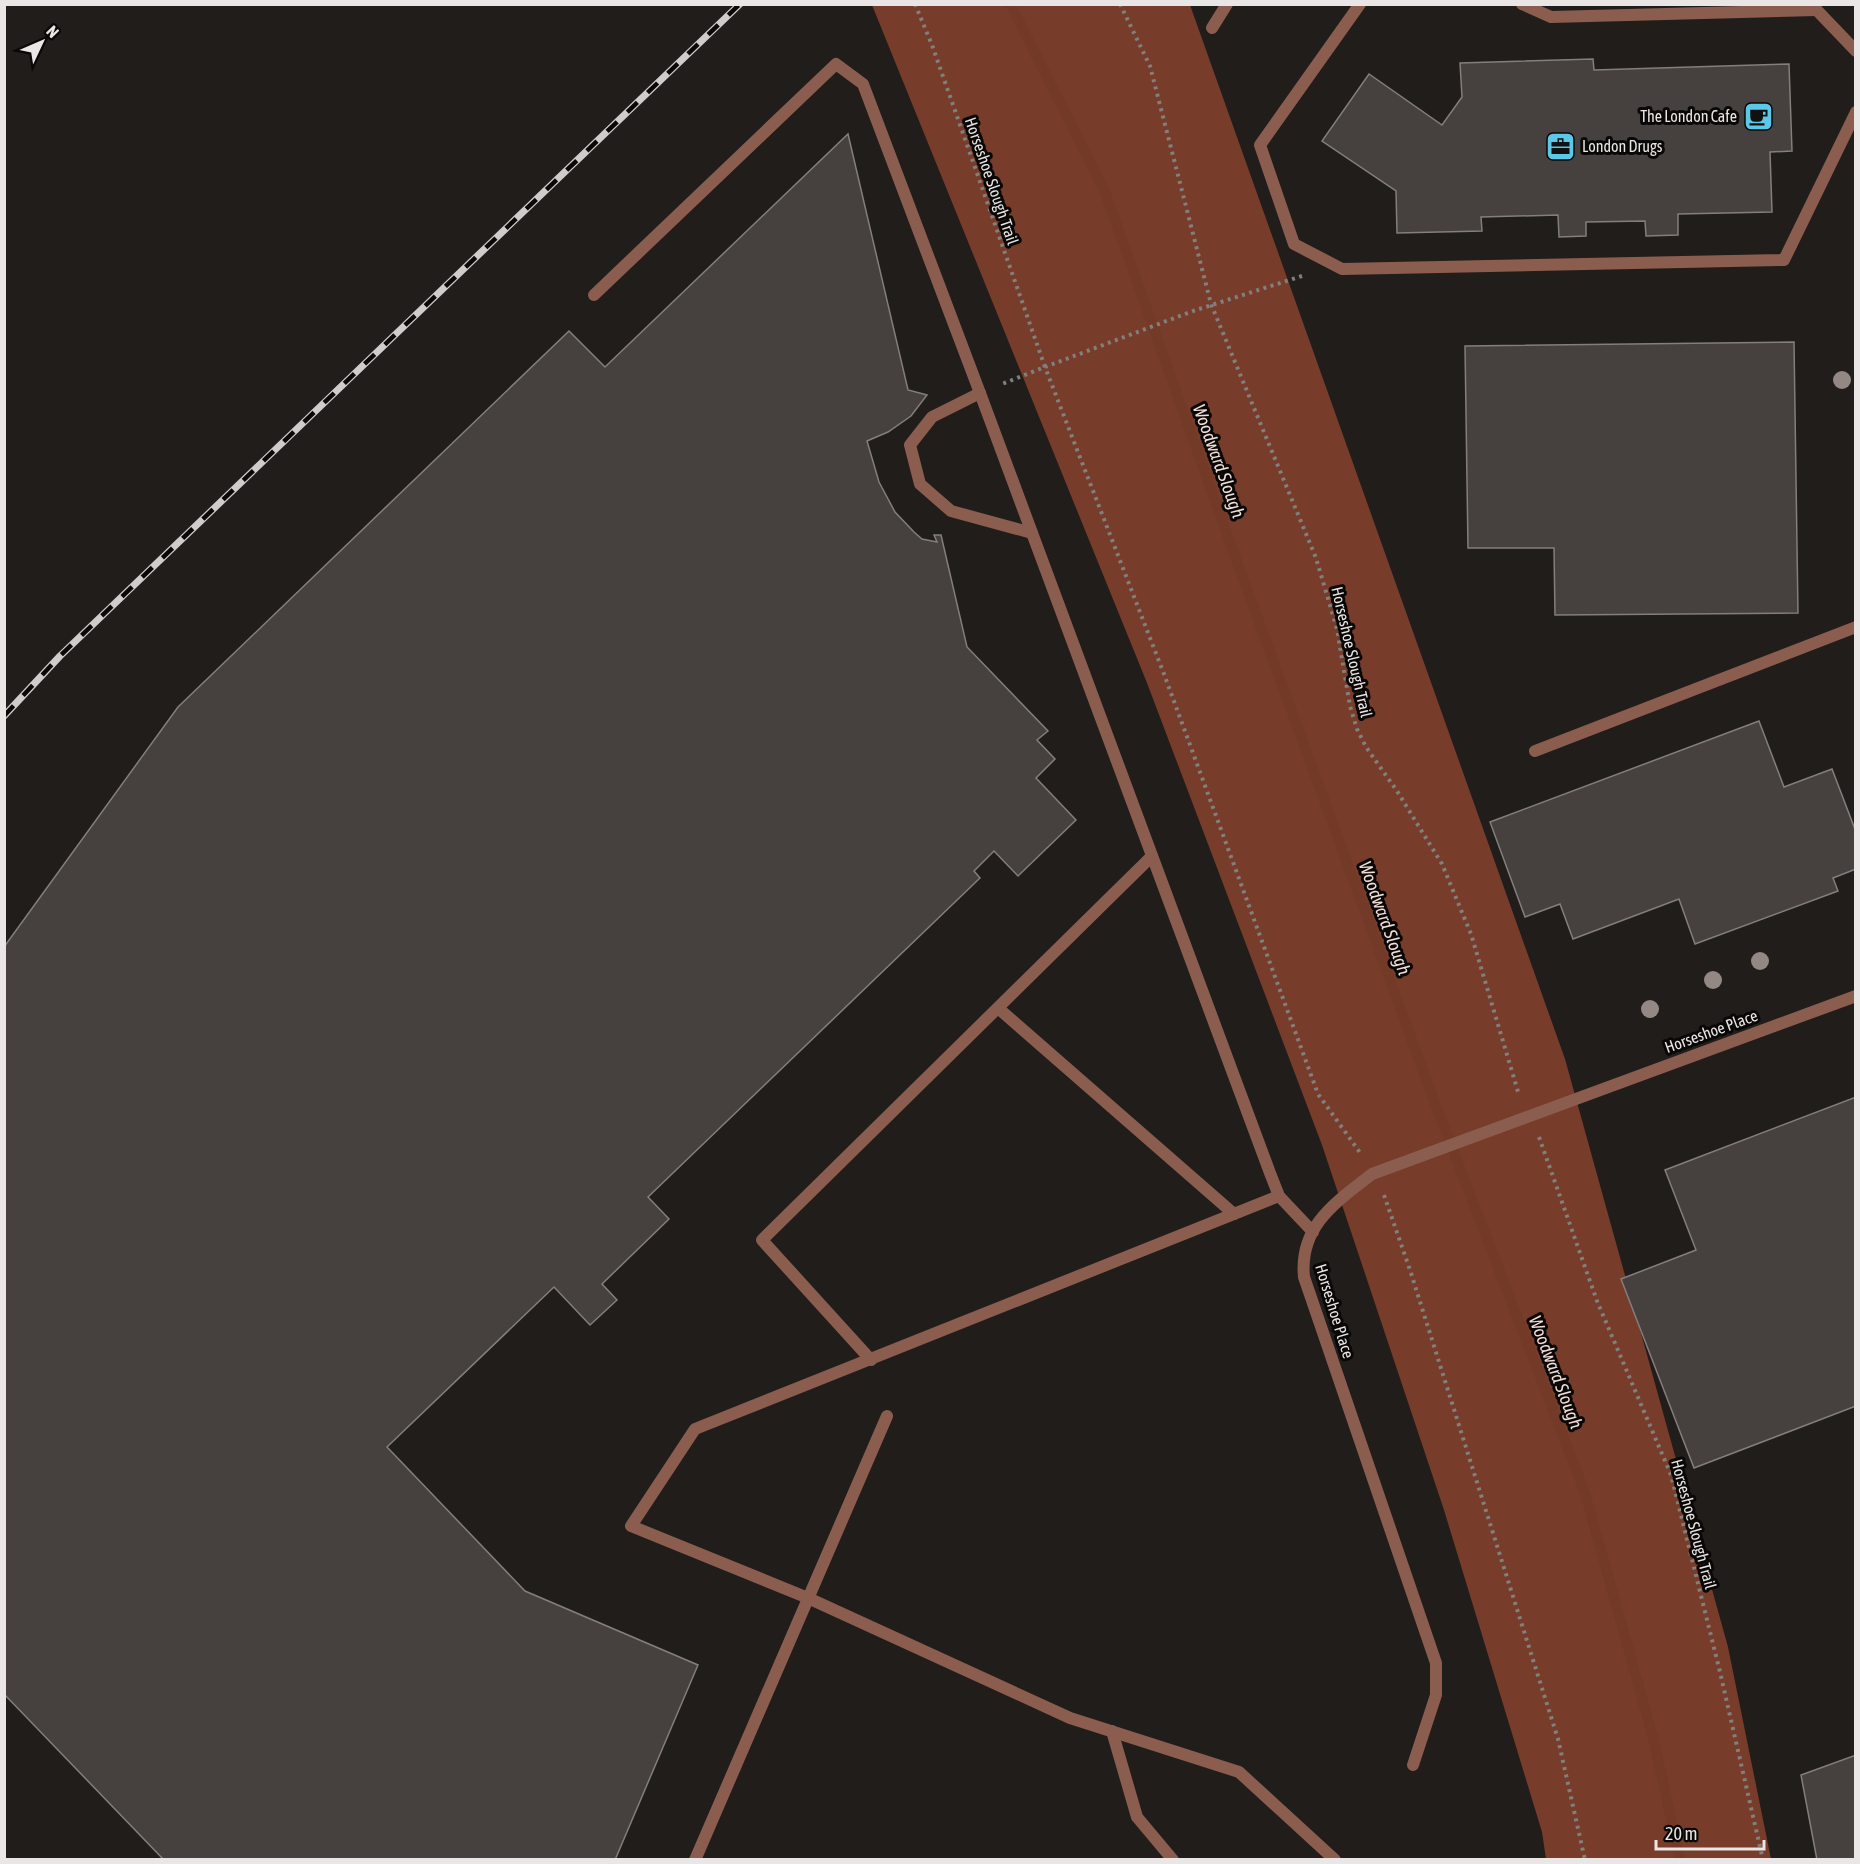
<svg xmlns="http://www.w3.org/2000/svg" width="1860" height="1864" viewBox="0 0 1860 1864" font-family="'Asap Condensed',sans-serif">
<style>
.forest{fill:#773d2a}
.lines{fill:none;stroke-linecap:round;stroke-linejoin:round}
.stream{stroke:#733a27;stroke-width:10}
.building{fill:#46413f;stroke:#847e7c;stroke-width:1.5}
.path{stroke:#827f7d;stroke-width:4;stroke-dasharray:3 4.5;stroke-linecap:butt}
.lane{stroke:#8b5d4e;stroke-width:12}
.street{stroke:#8b5d4e;stroke-width:12}
.rail-casing{stroke:#d0cccb;stroke-width:7}
.rail{stroke:#090807;stroke-width:4.5;stroke-dasharray:14;stroke-linecap:butt}
.tree{fill:#948884}
.labels{text-anchor:middle;dominant-baseline:central;stroke-width:6;stroke-linejoin:round;paint-order:stroke}
.poi-label{font-size:16px;fill:#e9e6e5;stroke:#090807;text-anchor:end}
.street-label{font-size:16px;fill:#e9e6e5;stroke:#090807}
.water-label{font-size:18px;font-style:italic;fill:#f2ded8;stroke:#090807}
</style>
<rect width="100%" height="100%" fill="#211d1b"/>
<path class="forest" d="M 872,5 L 1190,5 L 1565,1059 L 1728,1647 L 1771,1859 L 1546,1859 L 1542,1832 L 1444,1510 L 1322,1145 L 1147,683 Z"/>
<g class="lines">
<path class="stream" d="M 1010,4 L 1105,192 L 1228,537 L 1436,1106 L 1585,1493 L 1654,1741 L 1680,1860"/>
</g>
<g class="building">
<path d="M 1593,59 L 1594,70 L 1789,64 L 1792,151 L 1770,152 L 1772,212 L 1678,214 L 1678,235 L 1646,236 L 1645,221 L 1586,222 L 1586,236 L 1559,237 L 1558,215 L 1481,217 L 1482,231 L 1397,233 L 1396,191 L 1322,141 L 1369,74 L 1442,125 L 1462,97 L 1460,63 Z"/>
<path d="M 848,134 L 908,390 L 927,395 L 911,416 L 888,432 L 867,441 L 879,482 L 895,512 L 914,532 L 922,539 L 937,542 L 934,535 L 941,535 L 967,647 L 1048,731 L 1037,740 L 1055,759 L 1036,778 L 1076,820 L 1018,876 L 994,851 L 974,871 L 980,878 L 648,1197 L 669,1219 L 602,1284 L 617,1300 L 590,1325 L 554,1287 L 387,1447 L 525,1591 L 698,1665 L 615,1860 L 164,1860 L 4,1694 L 4,947 L 178,707 L 569,331 L 605,367 Z"/>
<path d="M 1794,342 L 1798,613 L 1555,615 L 1554,548 L 1468,548 L 1465,346 Z"/>
<path d="M 1759,721 L 1784,787 L 1832,769 L 1856,832 L 1856,869 L 1833,878 L 1838,891 L 1695,944 L 1679,899 L 1573,939 L 1560,904 L 1525,917 L 1490,822 Z"/>
<path d="M 1856,1097 L 1856,1406 L 1694,1468 L 1621,1279 L 1696,1250 L 1665,1170 Z"/>
<path d="M 1856,1755 L 1856,1860 L 1817,1860 L 1801,1775 Z"/>
</g>
<g class="lines">
<g class="path">
<path d="M 915,4 L 932,45 L 1045,367 L 1002,384"/>
<path d="M 1120,4 L 1150,66 L 1211,304 L 1316,558 L 1337,629 L 1350,706 L 1357,729 L 1366,747 L 1397,791 L 1442,864 L 1471,934 L 1519,1095"/>
<path d="M 1302,276 L 1193,311 L 1045,367 L 1164,674 L 1318,1094 L 1361,1154"/>
<path d="M 1539,1137 L 1597,1301 L 1671,1475 L 1720,1672 L 1763,1860"/>
<path d="M 1384,1195 L 1410,1270 L 1558,1739 L 1585,1860"/>
</g>
<g class="lane">
<path d="M 1360,4 L 1260,145 L 1294,244 L 1342,269 L 1784,260 L 1856,112"/>
<path d="M 1522,4 L 1551,17 L 1816,10"/>
<path d="M 1811,4 L 1856,51"/>
<path d="M 1212,28 L 1227,4"/>
<path d="M 594,295 L 836,64 L 863,84 L 980,393 L 1270,1173 L 1279,1196 L 1313,1232"/>
<path d="M 980,393 L 932,417 L 910,445 L 920,484 L 951,511 L 1032,533"/>
<path d="M 1535,751 L 1856,627"/>
<path d="M 998,1008 L 1234,1214"/>
<path d="M 1279,1196 L 695,1429 L 631,1526 L 808,1598 L 1070,1718 L 1239,1772 L 1335,1860"/>
<path d="M 871,1360 L 762,1240 L 1152,856"/>
<path d="M 1112,1731 L 1137,1817 L 1173,1860"/>
<path d="M 695,1860 L 887,1416"/>
</g>
<path class="street" d="M 1413,1765 L 1436,1695 L 1436,1663 L 1304,1277 C 1299,1226 1336,1202 1372,1174 L 1856,996"/>
<defs>
<path id="rail" d="M 4,716 L 60,656 L 740,4"/>
</defs>
<use href="#rail" class="rail-casing"/>
<use href="#rail" class="rail"/>
</g>
<g class="tree">
<circle cx="1842" cy="380" r="9"/>
<circle cx="1760" cy="961" r="9"/>
<circle cx="1713" cy="980" r="9"/>
<circle cx="1650" cy="1009" r="9"/>
</g>
<defs>
<symbol id="cafe-square" viewBox="-11 -11 22 22"><rect x="-9" y="-9" width="18" height="18" rx="4" fill="#5ac8e6" stroke="#090807"/><path d="M-5.5-4.5H6V0H3Q3 3.5 0 3.5H-2.5Q-5.5 3.5-5.5 0ZM3-3.2v2h1.7v-2ZM-6 4.5H4V6H-6Z" fill="#111"/></symbol>
<symbol id="office-square" viewBox="-11 -11 22 22"><rect x="-9" y="-9" width="18" height="18" rx="4" fill="#5ac8e6" stroke="#090807"/><path d="M-6-3h4V-5.5h4V-3h4V5H-6ZM-1-4.5V-3h2v-1.5ZM-6 0V1H6V0Z" fill="#111"/></symbol>
</defs>
<g fill-rule="evenodd">
<use href="#cafe-square" x="1742" y="100" width="33" height="33"/>
<use href="#office-square" x="1544" y="130" width="33" height="33"/>
</g>
<g class="labels">
<g class="poi-label">
<text x="1737" y="116">The London Cafe</text>
<text x="1582" y="146" text-anchor="start">London Drugs</text>
</g>
<g class="street-label">
<text transform="translate(992 181) rotate(71)">Horseshoe Slough Trail</text>
<text transform="translate(1352 652) rotate(77)">Horseshoe Slough Trail</text>
<text transform="translate(1711 1031) rotate(-20)">Horseshoe Place</text>
<text transform="translate(1335 1311) rotate(73)">Horseshoe Place</text>
<text transform="translate(1694 1524) rotate(75)">Horseshoe Slough Trail</text>
</g>
<g class="water-label">
<text transform="translate(1219 461) rotate(70)">Woodward Slough</text>
<text transform="translate(1385 918) rotate(70)">Woodward Slough</text>
<text transform="translate(1556 1372) rotate(69)">Woodward Slough</text>
</g>
</g>
<rect width="1860" height="1864" fill="none" stroke="#e9e6e5" stroke-width="12"/>
<g transform="translate(42 42) rotate(46)" stroke="#090807" stroke-width="4.5" paint-order="stroke">
<path d="M0-4.5L10 22L0 15L-10 22Z" fill="#e9e6e5"/>
<text y="-9" font-size="16" font-weight="bold" text-anchor="middle" fill="#e9e6e5">N</text>
</g>
<path d="M1656 1840v9h108v-9" fill="none" stroke="#e9e6e5" stroke-width="3"/>
<text x="1665" y="1840" font-size="18" fill="#e9e6e5" stroke="#090807" stroke-width="4.5" paint-order="stroke">20 m</text>
</svg>
